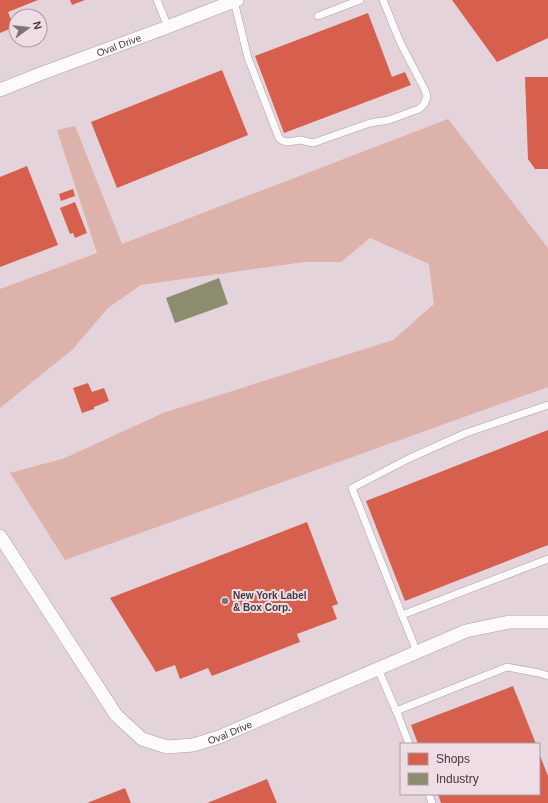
<svg xmlns="http://www.w3.org/2000/svg" width="548" height="803" viewBox="0 0 548 803" font-family="Arial,sans-serif">
<style>
.built{fill:#e4d3da;fill-rule:evenodd}
.forest{fill:#dcb2aa}
.shops{fill:#d6604d}
.industry{fill:#8c8c6e}
.lines{fill:none;stroke-linecap:round;stroke-linejoin:round}
.service-casing{stroke:#a9a2a5;stroke-width:8}
.minor-casing{stroke:#a9a2a5;stroke-width:14}
.service{stroke:#fcfafb;stroke-width:7}
.minor{stroke:#fcfafb;stroke-width:13}
.poi-dot{fill:#7c7478;stroke:#eedde4;stroke-width:1.5}
.labels{text-anchor:middle;dominant-baseline:central;stroke-width:4;stroke-linejoin:round;paint-order:stroke}
.street-label{font-size:10px;fill:#413a3d;stroke:#eedde4}
.poi-label{font-size:10px;font-weight:bold;fill:#413a3d;stroke:#eedde4;text-anchor:start}
</style>
<rect width="100%" height="100%" fill="#eae1e5"/>
<path class="built" d="M 0,0 L 548,0 L 548,803 L 0,803 ZM 16,16 L 40,16 L 40,40 L 16,40 ZM 401,744 L 539,744 L 539,794 L 401,794 Z"/>
<path class="forest" d="M 448,119 L 548,248 L 548,387 L 65,560 L 10,473 L 65,458 L 163,413 L 393,340 L 434,304 L 429,264 L 370,238 L 341,262 L 304,262 L 141,285 L 108,308 L 72,350 L 0,408 L 0,289 L 97,253 L 57,130 L 75,126 L 122,244 Z"/>
<g class="shops">
<path d="M 0,0 L 38,0 L 8,12 L 14,27 L 0,33 Z"/>
<path d="M 70,0 L 85,0 L 72,5 Z"/>
<path d="M 452,0 L 548,0 L 548,38 L 497,62 Z"/>
<path d="M 368,13 L 392,77 L 405,72 L 411,85 L 284,133 L 255,56 Z"/>
<path d="M 222,70 L 248,135 L 117,188 L 91,122 Z"/>
<path d="M 525,77 L 548,77 L 548,169 L 535,169 L 528,159 Z"/>
<path d="M 27,166 L 58,245 L 0,267 L 0,177 Z"/>
<path d="M 73,189 L 75,196 L 61,201 L 59,194 Z"/>
<path d="M 75,202 L 87,233 L 75,238 L 73,233 L 70,234 L 60,208 Z"/>
<path d="M 88,383 L 92,392 L 104,388 L 109,401 L 94,407 L 94,409 L 82,413 L 73,388 Z"/>
<path d="M 548,430 L 548,545 L 405,601 L 366,501 Z"/>
<path d="M 307,522 L 338,604 L 332,606 L 337,619 L 297,634 L 300,642 L 212,676 L 208,668 L 180,679 L 175,665 L 156,672 L 110,598 Z"/>
<path d="M 513,686 L 536,744 L 418,744 L 411,725 Z"/>
<path d="M 539,753 L 548,776 L 548,803 L 441,803 L 438,794 L 539,794 Z"/>
<path d="M 267,779 L 277,803 L 207,803 Z"/>
<path d="M 125,788 L 131,803 L 87,803 Z"/>
</g>
<path class="industry" d="M 219,278 L 228,304 L 175,323 L 166,298 Z"/>
<g class="lines">
<defs>
<g id="service">
<path d="M 157,0 L 168,27"/>
<path d="M 234,1 L 248,58 L 279,138 L 283,141 L 288,142 L 300,140 L 313,143 L 370,123 L 389,120 L 419,109 L 424,104 L 427,97 L 425,90 L 400,42 L 383,0"/>
<path d="M 318,16 L 360,0"/>
<path d="M 402,615 L 352,488 L 410,458 L 466,433 L 548,405"/>
<path d="M 417,652 L 402,615 L 548,559"/>
<path d="M 378,669 L 398,715 L 409,744"/>
<path d="M 396,711 L 507,667 L 539,673 L 548,676"/>
<path d="M 429,794 L 432,803"/>
</g>
<g id="minor">
<path id="s1" d="M 0,90 L 40,74 L 162,29 L 237,0"/>
<path id="s2" d="M 0,536 L 116,715 L 142,739 L 167,747 L 193,745 L 219,737 L 466,631 L 509,622 L 548,622"/>
</g>
</defs>
<use href="#service" class="service-casing"/>
<use href="#minor" class="minor-casing"/>
<use href="#service" class="service"/>
<use href="#minor" class="minor"/>
</g>
<circle class="poi-dot" cx="225" cy="601" r="4"/>
<g class="labels">
<g class="street-label">
<text stroke="none"><textPath href="#s1" startOffset="127">Oval Drive</textPath></text>
<text stroke="none"><textPath href="#s2" startOffset="340">Oval Drive</textPath></text>
</g>
<g class="poi-label">
<text x="233" y="595">New York Label<tspan x="233" dy="12">&amp; Box Corp.</tspan></text>
</g>
</g>
<rect x="400" y="743" width="140" height="52" fill="#eedde4" stroke="#a99ca1"/>
<rect x="408" y="753" width="20" height="12" fill="#d6604d" stroke="#a99ca1"/>
<text x="436" y="763" font-size="12" fill="#413a3d">Shops</text>
<rect x="408" y="773" width="20" height="12" fill="#8c8c6e" stroke="#a99ca1"/>
<text x="436" y="783" font-size="12" fill="#413a3d">Industry</text>
<g transform="translate(28 28) rotate(75)"><circle r="19" fill="#eedde4" stroke="#a99ca1"/>
<path d="M0-3L7 15L0 10L-7 15Z" fill="#7c7478"/>
<text y="-6" font-size="11" font-weight="bold" text-anchor="middle" fill="#413a3d">N</text>
</g>
</svg>
